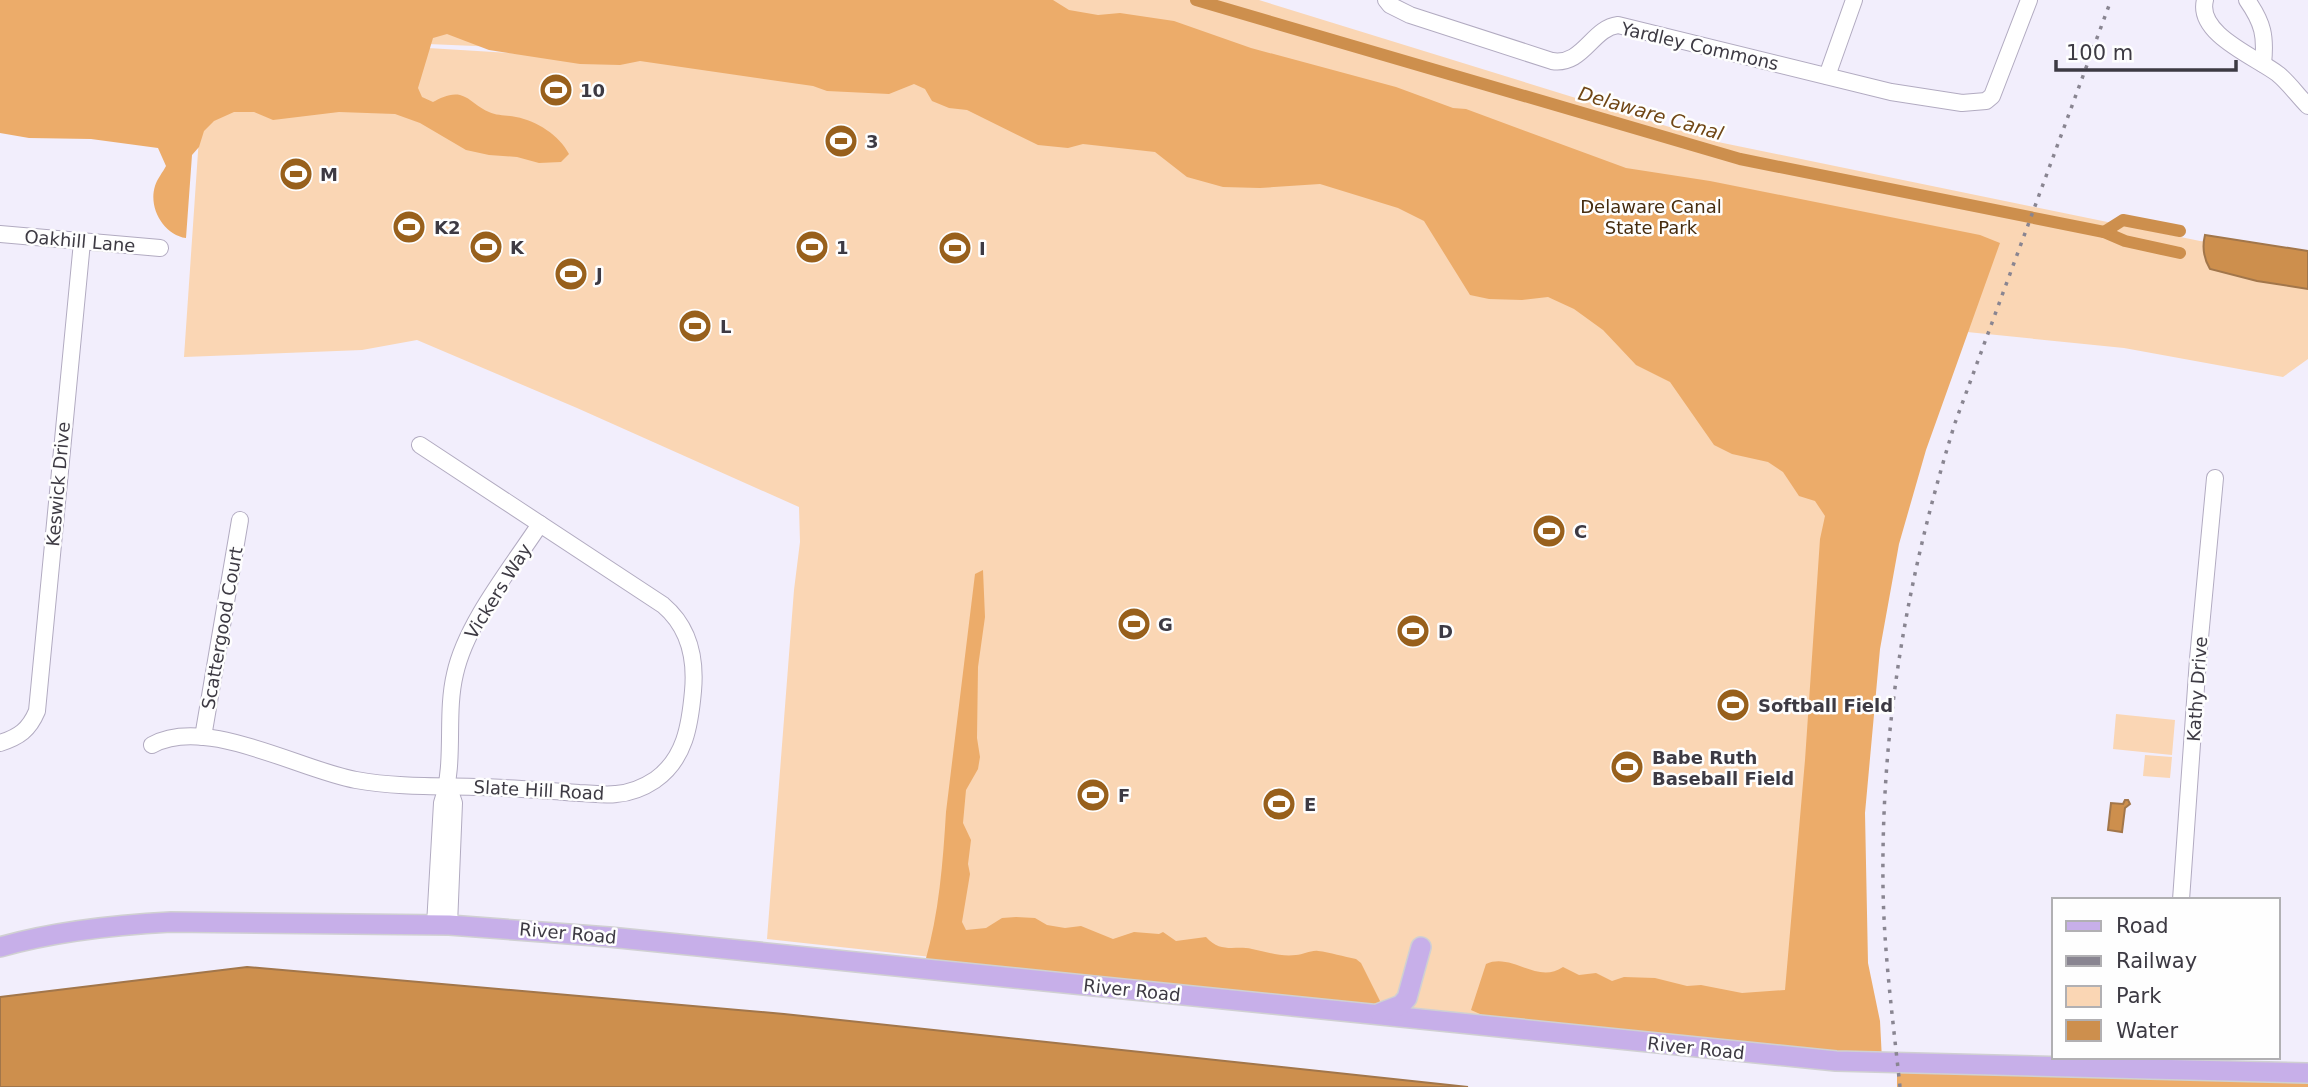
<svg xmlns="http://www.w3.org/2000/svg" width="2308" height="1087" viewBox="0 0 2308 1087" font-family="'DejaVu Sans',sans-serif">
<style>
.green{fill:#fad6b4;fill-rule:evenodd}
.forest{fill:#ecac6a}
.water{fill:#cd8f4d;stroke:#a2764a;stroke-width:2}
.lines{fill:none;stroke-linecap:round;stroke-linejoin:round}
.canal{stroke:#cd8f4d;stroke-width:12}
.minor-casing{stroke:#b2abc1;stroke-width:18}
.major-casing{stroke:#d0d0d2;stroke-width:22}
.minor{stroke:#fff;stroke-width:16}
.major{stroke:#c7afe9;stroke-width:19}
.rail{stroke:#898591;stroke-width:3.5;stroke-dasharray:3.5 7;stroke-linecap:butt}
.labels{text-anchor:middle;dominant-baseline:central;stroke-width:5;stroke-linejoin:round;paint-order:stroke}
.street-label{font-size:18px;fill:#3d3a43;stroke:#fefefe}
.poi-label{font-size:18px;font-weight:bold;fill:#3d3a43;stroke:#fefefe;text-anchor:start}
.park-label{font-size:18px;fill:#462c0f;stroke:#fefefe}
.water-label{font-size:19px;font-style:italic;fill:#704615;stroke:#fefefe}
</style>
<rect width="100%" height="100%" fill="#f2eefc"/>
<g class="green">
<path d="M 0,0 L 1259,0 L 1718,142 L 2200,241 L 2308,256 L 2308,359 L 2283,377 L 2124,348 L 1868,322 L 1787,1045 L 1471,1016 L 767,939 L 794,590 L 800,542 L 799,507 L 577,408 L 417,340 L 362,350 L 184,357 L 206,35 ZM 264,37 L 519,48 L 640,61 L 264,38 Z"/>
<path d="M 2116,714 L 2175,720 L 2172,755 L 2113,749 Z"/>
<path d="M 2145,755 L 2172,757 L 2170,778 L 2143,776 Z"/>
</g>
<g class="forest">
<path d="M 0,0 L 1053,0 L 1069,10 L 1098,15 L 1120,13 L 1174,21 L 1251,48 L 1396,87 L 1453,108 L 1466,109 L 1626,168 L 1710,181 L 1980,235 L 2000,243 L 1926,450 L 1899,544 L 1880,649 L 1865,813 L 1868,963 L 1880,1021 L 1882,1060 L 1498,1022 L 1471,1010 L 1486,964 C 1512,952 1537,985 1563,967 L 1579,975 L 1596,973 L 1612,981 L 1624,977 L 1655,978 L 1687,986 L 1701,985 L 1742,993 L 1785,990 L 1805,760 L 1820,539 L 1825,516 L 1815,501 L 1799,496 L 1783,472 L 1768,462 L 1732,454 L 1714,445 L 1670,382 L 1636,365 L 1603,330 L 1574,309 L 1548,297 L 1522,300 L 1489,299 L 1470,295 L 1424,221 L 1398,208 L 1320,184 L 1260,188 L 1223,187 L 1187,177 L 1155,152 L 1083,144 L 1068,148 L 1038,145 L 967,110 L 949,108 L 932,101 L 925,89 L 914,84 L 889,94 L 827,91 L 813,86 L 640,61 L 620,65 L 580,64 L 489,50 L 447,34 L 433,38 L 418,88 L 422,97 L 433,102 C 441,98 450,93 460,95 C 471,98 478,108 489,112 C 497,116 507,115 516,117 C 537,121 559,135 569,154 L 561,162 L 539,163 L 517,157 L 489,155 L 466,150 L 420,123 L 395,114 L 339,112 L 273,120 L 254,112 L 234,112 L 214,121 L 204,131 L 199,147 L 192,155 L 186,238 C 164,235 148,208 155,186 C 157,179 163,172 166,166 L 158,148 L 91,139 L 29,138 L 0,133 Z"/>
<path d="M 983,570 L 985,617 L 978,667 L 977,738 L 980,757 L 978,769 L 966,790 L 963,823 L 971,840 L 968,864 L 970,874 L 962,922 L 966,930 L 986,928 L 1002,918 L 1016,917 L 1035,918 L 1047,925 L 1065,928 L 1081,926 L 1113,939 L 1134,932 L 1159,934 L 1163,932 L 1176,941 L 1206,937 C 1221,954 1235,945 1252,949 C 1267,952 1281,957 1296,955 C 1303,955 1311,950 1318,951 C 1330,952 1344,957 1356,959 L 1361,963 L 1380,1001 L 1378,1007 L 925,962 C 939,914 943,862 946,812 L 975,574 Z"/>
<path d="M 1897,1064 L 2308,1073 L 2308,1087 L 1897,1087 Z"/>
</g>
<g class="water">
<path d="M 2205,235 L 2308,251 L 2308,289 L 2257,281 L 2210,269 C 2204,259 2202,247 2205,235 Z"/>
<path d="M 2125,800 L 2128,800 L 2130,804 L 2125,808 L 2122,832 L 2108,830 L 2111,803 L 2123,804 Z"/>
<path d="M 247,967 L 784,1014 L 1468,1087 L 0,1087 L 0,997 Z"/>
</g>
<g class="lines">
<g class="canal">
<path d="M 1196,0 L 1740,159 L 2104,232 L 2125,241 L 2180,253"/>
<path d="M 2104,232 L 2123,220 L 2180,231"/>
</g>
<defs>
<g id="minor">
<path d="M 1386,0 L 1390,5 L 1410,15 L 1552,61 C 1583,66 1592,28 1618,25 L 1891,92 L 1962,103 L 1986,101 L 1992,96 L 2029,0"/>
<path d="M 2205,0 C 2196,34 2256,57 2278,74 C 2289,83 2298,96 2308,106"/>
<path d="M 2247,0 C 2263,23 2266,36 2263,64"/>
<path d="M 1827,76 L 1854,0"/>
<path d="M 0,234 L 160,248"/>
<path d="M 203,737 L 240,520"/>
<path d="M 0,743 C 19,737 29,730 37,711 L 82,242"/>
<path d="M 152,745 C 205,715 300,770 356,780 C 404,789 456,785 504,788 C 529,789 554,791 579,793 C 591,793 604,796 616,794 C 630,793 643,788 655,780 C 685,759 690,725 693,691 C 696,658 689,627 663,605 L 420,445"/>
<path d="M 448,785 L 454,803 L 449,925"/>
<path d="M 2181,900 L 2198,659 L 2215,478"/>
<path d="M 435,925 L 442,803 C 456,762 445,716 455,674 C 466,623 512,567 540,524"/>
</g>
<g id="major">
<path d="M 0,947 C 56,931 113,925 171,922 L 449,925 L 609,937 L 1836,1061 L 2308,1073"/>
<path d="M 1380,1013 L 1401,1005 L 1407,998 L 1421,947"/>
</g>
</defs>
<use href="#minor" class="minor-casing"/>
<use href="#major" class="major-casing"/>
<use href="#minor" class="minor"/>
<use href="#major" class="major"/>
<path class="rail" d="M 1900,1087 C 1893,1020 1884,954 1883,887 C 1881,725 1907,577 1955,423 L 2111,0"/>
</g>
<defs>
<symbol id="stadium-disc" viewBox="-11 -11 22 22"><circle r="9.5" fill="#98601c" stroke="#fefefe"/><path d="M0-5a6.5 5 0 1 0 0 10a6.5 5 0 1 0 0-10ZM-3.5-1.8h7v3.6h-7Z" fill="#fff"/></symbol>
</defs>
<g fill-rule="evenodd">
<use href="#stadium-disc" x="537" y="71" width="38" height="38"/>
<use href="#stadium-disc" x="822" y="122" width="38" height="38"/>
<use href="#stadium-disc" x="277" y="155" width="38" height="38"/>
<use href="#stadium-disc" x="390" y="208" width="38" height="38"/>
<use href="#stadium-disc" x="467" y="228" width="38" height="38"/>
<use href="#stadium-disc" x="793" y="228" width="38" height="38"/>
<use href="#stadium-disc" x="936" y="229" width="38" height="38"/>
<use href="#stadium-disc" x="552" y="255" width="38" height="38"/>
<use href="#stadium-disc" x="676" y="307" width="38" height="38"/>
<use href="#stadium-disc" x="1530" y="512" width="38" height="38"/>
<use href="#stadium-disc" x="1115" y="605" width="38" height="38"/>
<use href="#stadium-disc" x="1394" y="612" width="38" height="38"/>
<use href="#stadium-disc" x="1714" y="686" width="38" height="38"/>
<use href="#stadium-disc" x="1608" y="748" width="38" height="38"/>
<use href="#stadium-disc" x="1074" y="776" width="38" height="38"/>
<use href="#stadium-disc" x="1260" y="785" width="38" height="38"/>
</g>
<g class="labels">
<g class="street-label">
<text transform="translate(1700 46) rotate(13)">Yardley Commons</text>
<text transform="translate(80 241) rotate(5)">Oakhill Lane</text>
<text transform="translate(58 484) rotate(-85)">Keswick Drive</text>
<text transform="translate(498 591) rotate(-58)">Vickers Way</text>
<text transform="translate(222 628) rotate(-80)">Scattergood Court</text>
<text transform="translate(2197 689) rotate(-86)">Kathy Drive</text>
<text transform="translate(539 790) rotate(3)">Slate Hill Road</text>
<text transform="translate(568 933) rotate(5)">River Road</text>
<text transform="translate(1132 990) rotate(6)">River Road</text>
<text transform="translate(1696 1048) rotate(6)">River Road</text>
</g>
<g class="poi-label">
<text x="580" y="90">10</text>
<text x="866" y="141">3</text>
<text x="320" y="174">M</text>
<text x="434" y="227">K2</text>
<text x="510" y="247">K</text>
<text x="836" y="247">1</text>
<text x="979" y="248">I</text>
<text x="596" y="274">J</text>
<text x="720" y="326">L</text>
<text x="1574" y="531">C</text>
<text x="1158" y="624">G</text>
<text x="1438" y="631">D</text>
<text x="1758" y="705">Softball Field</text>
<text x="1652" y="757">Babe Ruth<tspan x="1652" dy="21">Baseball Field</tspan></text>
<text x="1118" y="795">F</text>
<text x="1304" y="804">E</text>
</g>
<g class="park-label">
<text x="1651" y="206">Delaware Canal<tspan x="1651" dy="21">State Park</tspan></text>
</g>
<g class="water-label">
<text transform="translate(1651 113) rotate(16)">Delaware Canal</text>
</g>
</g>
<rect x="2052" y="898" width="228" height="161" fill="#fefefe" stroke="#b1b0b3" stroke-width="2"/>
<rect x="2066" y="921" width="35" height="10" fill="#c7afe9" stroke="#b1b0b3" stroke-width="2"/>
<text x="2116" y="933" font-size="21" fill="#3d3a43">Road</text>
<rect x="2066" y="956" width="35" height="10" fill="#898591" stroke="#b1b0b3" stroke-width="2"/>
<text x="2116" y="968" font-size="21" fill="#3d3a43">Railway</text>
<rect x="2066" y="986" width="35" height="21" fill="#fad6b4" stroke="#b1b0b3" stroke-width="2"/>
<text x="2116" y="1003" font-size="21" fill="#3d3a43">Park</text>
<rect x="2066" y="1020" width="35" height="21" fill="#cd8f4d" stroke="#b1b0b3" stroke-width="2"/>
<text x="2116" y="1038" font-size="21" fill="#3d3a43">Water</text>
<path d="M2056 60v10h180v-10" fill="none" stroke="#3d3a43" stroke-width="3.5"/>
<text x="2066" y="60" font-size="21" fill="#3d3a43" stroke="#fefefe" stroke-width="5" paint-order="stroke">100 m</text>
</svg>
